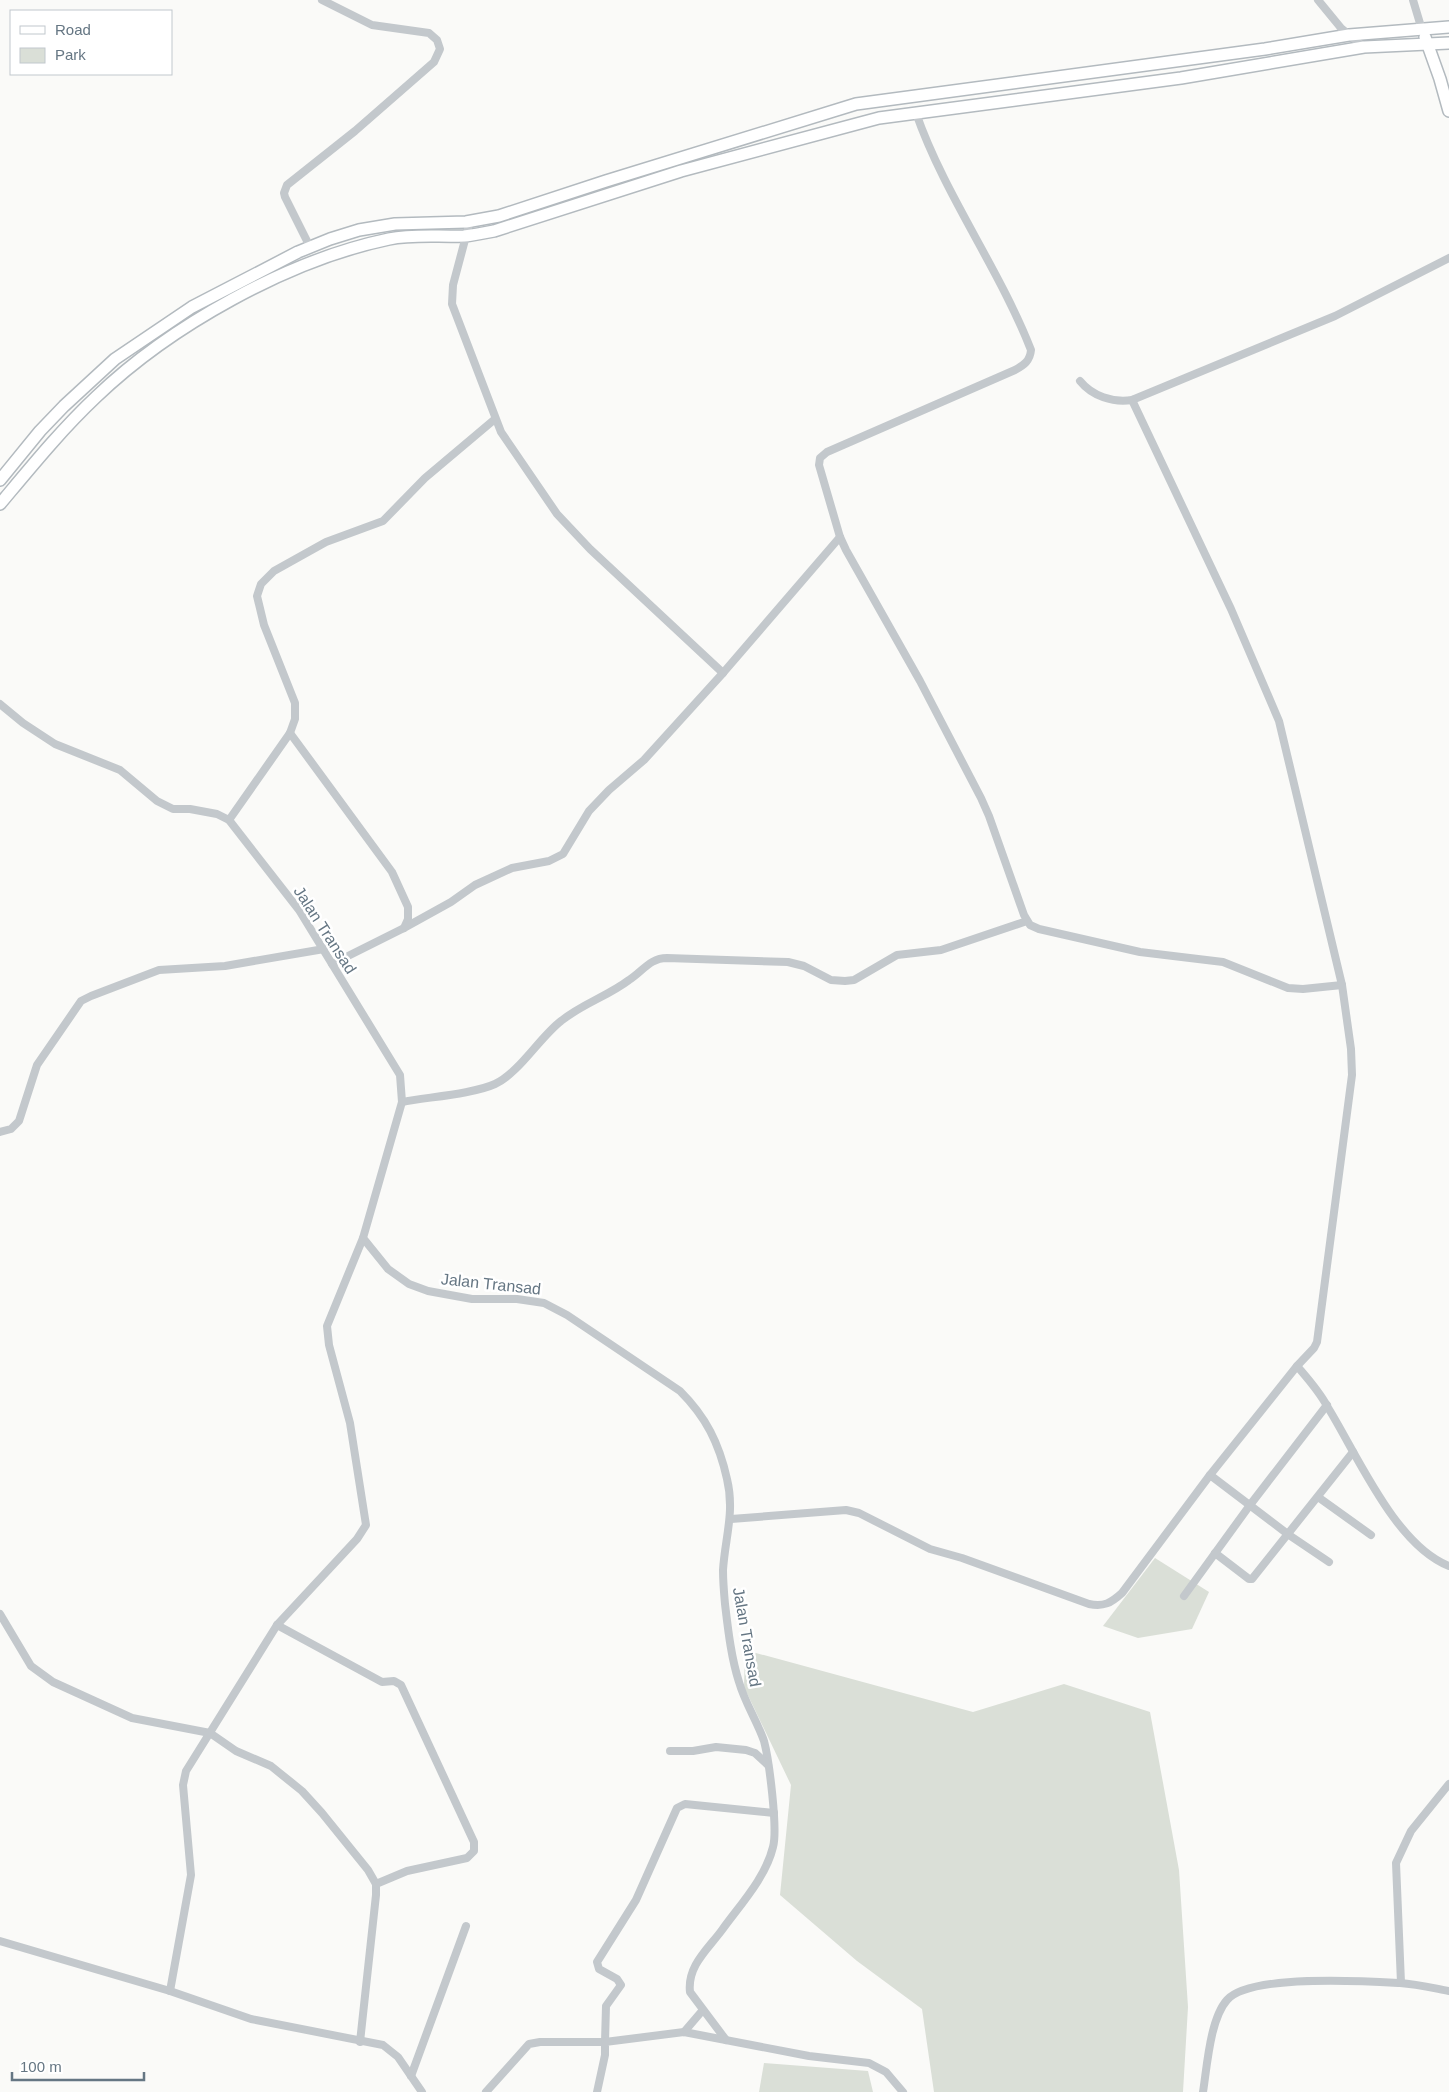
<svg xmlns="http://www.w3.org/2000/svg" width="1449" height="2092" viewBox="0 0 1449 2092" font-family="Helvetica,sans-serif">
<style>
.green{fill:#dadfd7}
.lines{fill:none;stroke-linecap:round;stroke-linejoin:round}
.secondary-casing{stroke:#b3babf;stroke-width:14}
.street{stroke:#c3c8cc;stroke-width:8}
.secondary{stroke:#fff;stroke-width:11}
.labels{text-anchor:middle;dominant-baseline:central;stroke-width:5;stroke-linejoin:round;paint-order:stroke}
.street-label{font-size:16px;fill:#657683;stroke:#fff}
</style>
<rect width="100%" height="100%" fill="#fafaf8"/>
<g class="green">
<path d="M 1155,1558 L 1209,1592 L 1192,1629 L 1138,1638 L 1103,1626 Z"/>
<path d="M 745,1650 L 973,1712 L 1064,1684 L 1150,1712 L 1179,1870 L 1188,2007 L 1183,2092 L 934,2092 L 922,2009 L 857,1961 L 780,1895 L 791,1785 L 744,1687 Z"/>
<path d="M 764,2063 L 868,2071 L 873,2092 L 759,2092 Z"/>
</g>
<g class="lines">
<defs>
<g id="secondary">
<path d="M 1425,37 L 1440,79 L 1449,111"/>
<path d="M 0,480 L 40,431 L 64,406 L 115,359 L 192,307 L 298,252 L 330,239 L 359,230 L 395,224 L 466,222 L 499,216 L 606,181 L 856,104 L 1265,49 L 1349,35 L 1449,27"/>
<path d="M 0,504 C 31,467 61,430 96,397 C 170,326 288,260 389,239 C 413,234 439,237 464,236 C 474,235 484,233 494,231 L 681,171 L 879,118 L 1181,78 L 1364,47 L 1449,43"/>
</g>
</defs>
<use href="#secondary" class="secondary-casing"/>
<g class="street">
<path d="M 1318,0 L 1341,28 L 1364,47"/>
<path d="M 1413,0 L 1422,30"/>
<path d="M 916,113 C 945,196 999,268 1031,350 C 1030,361 1024,365 1015,370 L 827,452 L 820,458 L 819,465 L 840,537 L 846,550 L 920,681 L 981,798 L 989,816 L 1024,915 L 1030,925 L 1039,929 L 1140,952 L 1223,962 L 1288,988 L 1303,989 L 1342,985"/>
<path d="M 470,221 L 453,285 L 452,304 L 501,432 L 557,514 L 590,549 L 723,673"/>
<path d="M 310,247 L 285,197 L 284,193 L 287,185 L 355,131 L 434,62 L 440,49 L 437,40 L 429,33 L 372,25 L 322,0"/>
<path d="M 1080,381 C 1092,396 1113,403 1132,400 L 1335,316 L 1449,258"/>
<path d="M 0,704 L 23,723 L 55,744 L 120,770 L 157,801 L 173,809 L 190,809 L 217,814 L 229,820 L 299,910 L 400,1075 L 402,1102 L 363,1238 L 388,1269 L 409,1284 L 428,1291 L 472,1299 L 517,1299 L 544,1303 L 567,1315 L 680,1391 C 706,1417 719,1443 727,1479 C 735,1512 725,1538 723,1570 C 723,1581 724,1593 725,1604 C 728,1629 731,1657 739,1682 C 745,1703 757,1721 764,1741 C 769,1760 778,1829 773,1847 C 766,1877 740,1905 722,1930 C 708,1949 687,1966 690,1992 L 726,2040"/>
<path d="M 290,733 L 392,872 L 408,907 L 408,919 L 404,928"/>
<path d="M 229,820 L 290,733 L 295,719 L 295,703 L 264,625 L 257,596 L 261,584 L 274,571 L 326,542 L 383,521 L 425,478 L 495,419"/>
<path d="M 332,964 L 404,928 L 451,902 L 475,885 L 512,868 L 549,861 L 563,854 L 589,811 L 609,790 L 644,760 L 723,673 L 840,537"/>
<path d="M 402,1102 C 428,1097 473,1094 495,1084 C 519,1073 540,1037 561,1021 C 582,1004 608,996 629,980 C 643,971 650,958 667,958 L 788,962 L 804,966 L 831,980 L 845,981 L 854,980 L 897,955 L 941,950 L 1027,921"/>
<path d="M 0,1132 L 11,1129 L 19,1121 L 37,1065 L 81,1001 L 91,996 L 159,970 L 225,966 L 324,949"/>
<path d="M 1297,1366 C 1308,1379 1319,1391 1327,1406 C 1357,1454 1395,1545 1449,1566"/>
<path d="M 1210,1475 L 1289,1535 L 1329,1562"/>
<path d="M 1318,1497 L 1371,1535"/>
<path d="M 731,1519 L 846,1510 L 859,1513 L 930,1549 L 962,1558 L 1089,1604 C 1104,1607 1111,1603 1122,1593 L 1210,1475 L 1297,1366 L 1314,1348 L 1317,1342 L 1352,1075 L 1351,1049 L 1342,985 L 1279,721 L 1231,609 L 1132,400"/>
<path d="M 1215,1553 L 1249,1579 L 1252,1579 L 1353,1452"/>
<path d="M 1184,1596 L 1250,1505 L 1327,1405"/>
<path d="M 0,1614 L 31,1666 L 53,1682 L 132,1718 L 210,1733 L 236,1751 L 271,1766 L 302,1791 L 322,1813 L 368,1870 L 376,1884 L 376,1895 L 360,2042"/>
<path d="M 277,1625 L 382,1682 L 394,1681 L 401,1685 L 474,1842 L 474,1851 L 467,1858 L 407,1871 L 376,1884"/>
<path d="M 670,1751 L 693,1751 L 716,1747 L 746,1750 L 755,1753 L 768,1765"/>
<path d="M 0,1941 L 170,1991 L 251,2019 L 383,2045 L 398,2057 L 422,2092"/>
<path d="M 1401,1983 L 1396,1863 L 1411,1831 L 1449,1784"/>
<path d="M 170,1991 L 191,1875 L 183,1785 L 186,1771 L 277,1625 L 357,1539 L 366,1525 L 350,1423 L 329,1345 L 327,1326 L 363,1238"/>
<path d="M 684,2032 L 702,2011"/>
<path d="M 411,2076 L 466,1926"/>
<path d="M 486,2092 L 529,2044 L 540,2042 L 605,2042 L 606,2006 L 621,1985 L 617,1979 L 599,1969 L 597,1962 L 636,1900 L 677,1808 L 685,1804 L 774,1813"/>
<path d="M 597,2092 L 605,2055 L 605,2042 L 684,2032 L 809,2056 L 869,2063 L 886,2072 L 903,2092"/>
<path d="M 1203,2092 C 1207,2067 1210,2019 1227,2000 C 1250,1974 1365,1981 1400,1983 C 1416,1984 1433,1988 1449,1991"/>
</g>
<use href="#secondary" class="secondary"/>
</g>
<g class="labels">
<g class="street-label">
<text transform="translate(325 930) rotate(57)">Jalan Transad</text>
<text transform="translate(491 1284) rotate(6)">Jalan Transad</text>
<text transform="translate(747 1637) rotate(80)">Jalan Transad</text>
</g>
</g>
<rect x="10" y="10" width="162" height="65" fill="#ffffff" stroke="#c1c8cd"/>
<rect x="20" y="26" width="25" height="8" fill="#ffffff" stroke="#c1c8cd"/>
<text x="55" y="35" font-size="15" fill="#657683">Road</text>
<rect x="20" y="48" width="25" height="15" fill="#dadfd7" stroke="#c1c8cd"/>
<text x="55" y="60" font-size="15" fill="#657683">Park</text>
<path d="M12 2072v8h132v-8" fill="none" stroke="#657683" stroke-width="2.5"/>
<text x="20" y="2072" font-size="15" fill="#657683" stroke="#ffffff" stroke-width="4" paint-order="stroke">100 m</text>
</svg>
